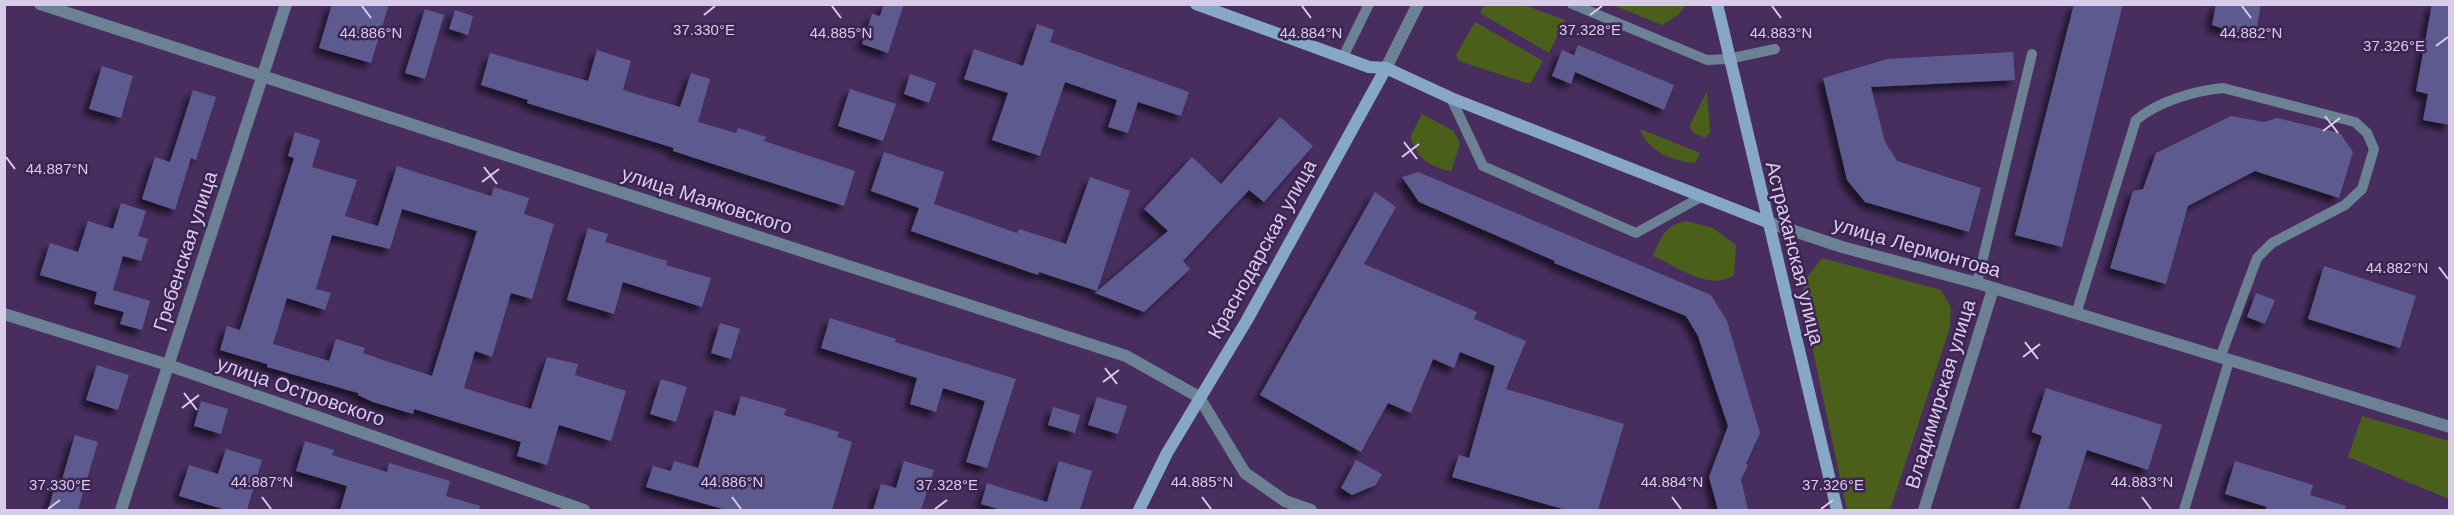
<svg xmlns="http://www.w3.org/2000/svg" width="2454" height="515" viewBox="0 0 2454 515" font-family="Arial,sans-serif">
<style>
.green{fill:#4a601a}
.building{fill:#5d5a90;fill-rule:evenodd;filter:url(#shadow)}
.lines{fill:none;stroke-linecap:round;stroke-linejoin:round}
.lane{stroke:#6c8194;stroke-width:10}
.street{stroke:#6c8194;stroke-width:12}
.secondary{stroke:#86a8c6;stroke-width:12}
.ticks{fill:none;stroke:#d9cce9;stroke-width:2}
.labels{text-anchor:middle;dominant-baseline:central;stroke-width:5;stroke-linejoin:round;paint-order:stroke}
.street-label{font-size:20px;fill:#d9cce9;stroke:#3c2453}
.ticks-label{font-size:15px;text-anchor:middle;fill:#d9cce9;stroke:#3c2453;stroke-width:5;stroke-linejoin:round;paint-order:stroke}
</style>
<defs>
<filter id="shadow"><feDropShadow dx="-5.5" dy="5.5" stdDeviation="3" flood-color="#0009"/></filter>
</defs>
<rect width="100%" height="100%" fill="#472e5f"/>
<g class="green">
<path d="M 1485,5 L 1524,5 L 1565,20 L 1549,53 L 1480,13 Z"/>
<path d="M 1686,5 L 1678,15 L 1662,25 L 1613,5 Z"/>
<path d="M 1475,22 L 1543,61 L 1530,84 L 1459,61 L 1456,55 Z"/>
<path d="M 1707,91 L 1710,133 L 1705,138 L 1692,132 L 1690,125 Z"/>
<path d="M 1422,114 L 1454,131 L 1460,144 L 1451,172 C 1425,163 1421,162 1410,137 Z"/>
<path d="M 1640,129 L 1700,153 L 1695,163 C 1673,161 1648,152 1640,129 Z"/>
<path d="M 1686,221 L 1713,228 L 1736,245 L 1734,275 C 1711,292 1676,266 1653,256 C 1661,237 1665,225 1686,221 Z"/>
<path d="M 1822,258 L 1941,290 L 1951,307 L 1950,327 L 1890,510 L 1847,510 L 1802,299 L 1804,281 Z"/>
<path d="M 2362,416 L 2449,441 L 2449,499 L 2348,457 Z"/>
</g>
<g class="building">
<path d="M 332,4 L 389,4 L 371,63 L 319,48 Z"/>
<path d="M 884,4 L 904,4 L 888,53 L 862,44 L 872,14 L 880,16 Z"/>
<path d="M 2074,4 L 2123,4 L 2062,247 L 2015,235 Z"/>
<path d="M 2216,4 L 2261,4 L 2256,33 L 2233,32 L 2212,25 Z"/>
<path d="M 2432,4 L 2450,4 L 2450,125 L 2423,120 L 2428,94 L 2416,91 Z"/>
<path d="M 425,9 L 444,15 L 425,79 L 405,73 Z"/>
<path d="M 455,10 L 473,16 L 468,35 L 449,29 Z"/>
<path d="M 1037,24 L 1054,30 L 1050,42 L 1189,92 L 1181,116 L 1138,102 L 1128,133 L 1108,127 L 1117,100 L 1065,82 L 1040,156 L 992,140 L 1008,93 L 964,79 L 974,49 L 1023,66 Z"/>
<path d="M 1578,45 L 1674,85 L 1664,110 L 1575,72 L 1571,84 L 1552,76 L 1562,50 L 1574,55 Z"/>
<path d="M 597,50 L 631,61 L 623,90 L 680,107 L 691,73 L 710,79 L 698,122 L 736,133 L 738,128 L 766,137 L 764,141 L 855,171 L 844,206 L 673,151 L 674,148 L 527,103 L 528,100 L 481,85 L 490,53 L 588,81 Z"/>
<path d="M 2013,52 L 2015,80 L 1871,87 L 1885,142 L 1897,161 L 1981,188 L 1969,232 L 1865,202 L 1847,180 L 1823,78 L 1887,59 Z"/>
<path d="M 102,66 L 133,76 L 121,118 L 89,109 Z"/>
<path d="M 910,74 L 936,83 L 929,103 L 904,94 Z"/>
<path d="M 850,89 L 896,104 L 883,141 L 838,126 Z"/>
<path d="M 193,90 L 216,97 L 196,160 L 191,158 L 175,210 L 142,199 L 155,157 L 170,162 Z"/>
<path d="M 2231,116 L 2264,122 L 2277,118 L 2340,133 L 2353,152 L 2339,198 L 2255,171 L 2188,206 L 2166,284 L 2110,268 L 2133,191 L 2143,189 L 2156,153 Z"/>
<path d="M 1280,117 L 1313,146 L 1264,202 L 1249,190 L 1183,261 L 1190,269 L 1144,312 L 1095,293 L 1168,231 L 1144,209 L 1192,157 L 1221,184 Z"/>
<path d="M 295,132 L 320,140 L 312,167 L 357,180 L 345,216 L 378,226 L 397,166 L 491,196 L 494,187 L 529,198 L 524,214 L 554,224 L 532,299 L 511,293 L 492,357 L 475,351 L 464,388 L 531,409 L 547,357 L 578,364 L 575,375 L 626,391 L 611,441 L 559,425 L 547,465 L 517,456 L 521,442 L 414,409 L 413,414 L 373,402 L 358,395 L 358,393 L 267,367 L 267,364 L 220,350 L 227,326 L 240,330 L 294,158 L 288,156 ZM 402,209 L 477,231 L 432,376 L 380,359 L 363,353 L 365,348 L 336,339 L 329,361 L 273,344 L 287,298 L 325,310 L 331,293 L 316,289 L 332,235 L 390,249 Z"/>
<path d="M 884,152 L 944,172 L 934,204 L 1017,233 L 1019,229 L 1066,244 L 1090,177 L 1130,191 L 1097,291 L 1039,272 L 1038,275 L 911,231 L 919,208 L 871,191 Z"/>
<path d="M 1418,172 L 1711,295 L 1727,321 L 1760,433 L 1746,464 L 1748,465 L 1741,480 L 1748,510 L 1718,510 L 1709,477 L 1728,426 L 1698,336 L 1686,316 L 1554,263 L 1555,261 L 1419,202 L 1402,177 Z"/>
<path d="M 1375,192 L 1396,207 L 1364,264 L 1477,312 L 1474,319 L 1526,341 L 1506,389 L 1624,424 L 1598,510 L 1566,510 L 1452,477 L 1459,455 L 1469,458 L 1495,366 L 1460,352 L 1454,368 L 1433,359 L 1411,413 L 1388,403 L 1361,452 L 1260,395 Z"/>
<path d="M 121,203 L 146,211 L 138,236 L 148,239 L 141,261 L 123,256 L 113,290 L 150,301 L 142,330 L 120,324 L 124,312 L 94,304 L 97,292 L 40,275 L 50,243 L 78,252 L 88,221 L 113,229 Z"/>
<path d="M 588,228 L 608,234 L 605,242 L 667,261 L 666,265 L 711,278 L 702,307 L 623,282 L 614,314 L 567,300 Z"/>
<path d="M 2324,266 L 2416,296 L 2400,348 L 2308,319 Z"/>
<path d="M 2256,293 L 2275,300 L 2265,324 L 2247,317 Z"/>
<path d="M 830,318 L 896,339 L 895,342 L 1016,379 L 987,468 L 966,462 L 985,401 L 943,388 L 936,412 L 910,404 L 917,378 L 821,348 Z"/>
<path d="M 720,323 L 740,329 L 731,359 L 711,353 Z"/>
<path d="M 97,365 L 129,375 L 118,410 L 86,400 Z"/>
<path d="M 661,379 L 687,387 L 676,422 L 650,414 Z"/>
<path d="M 2046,388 L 2162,425 L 2148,470 L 2087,450 L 2068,510 L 2019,510 L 2042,436 L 2032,432 Z"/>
<path d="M 741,396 L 786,409 L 784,415 L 839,432 L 837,437 L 852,442 L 832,510 L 726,510 L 646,487 L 653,466 L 671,471 L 674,461 L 698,468 L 715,410 L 735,416 Z"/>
<path d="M 1097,397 L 1127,406 L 1118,434 L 1088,425 Z"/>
<path d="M 201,401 L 228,409 L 221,434 L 194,426 Z"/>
<path d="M 1053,407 L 1080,415 L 1075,433 L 1048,425 Z"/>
<path d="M 75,435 L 98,442 L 78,510 L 48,510 L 56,482 L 61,483 Z"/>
<path d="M 305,441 L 334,450 L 332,455 L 387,472 L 389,463 L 450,481 L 446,496 L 480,506 L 479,510 L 340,510 L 347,486 L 296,471 Z"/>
<path d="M 226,449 L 262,460 L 247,510 L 226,510 L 179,496 L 189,465 L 218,474 Z"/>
<path d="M 1356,460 L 1382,474 L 1376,485 L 1352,495 L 1341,488 Z"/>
<path d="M 904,461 L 934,470 L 921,510 L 873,510 L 881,484 L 896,488 Z"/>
<path d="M 1059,461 L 1092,471 L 1080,510 L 1001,510 L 981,504 L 987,483 L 1047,502 Z"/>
<path d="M 2235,461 L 2313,485 L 2310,495 L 2346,506 L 2345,510 L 2265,510 L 2267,507 L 2225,494 Z"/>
</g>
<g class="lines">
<g class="lane">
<path d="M 1572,4 L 1707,60 L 1728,59 L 1775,49"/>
<path d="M 1343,57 L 1369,4"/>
<path d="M 1451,98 L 1483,166 L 1636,233 L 1701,197"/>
<path d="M 1977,283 L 2032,54"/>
<path d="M 2076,314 L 2136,120 C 2159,101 2194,91 2223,88 L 2355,122 L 2367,133 L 2374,149 L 2362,189 L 2345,205 L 2272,243 L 2257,258 L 2220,358"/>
<path d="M 2184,510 L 2229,361"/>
</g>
<g class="street">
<path d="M 40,4 L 1126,356 L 1199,397 L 1245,473 L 1285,501 L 1311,510"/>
<path d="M 1386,68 L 1418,4"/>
<path d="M 1767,222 L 1842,247 L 1977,283 L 2450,427"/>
<path d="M 4,314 L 168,365 L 584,510"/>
<path d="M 121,510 L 286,4"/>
<path d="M 1924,510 L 1993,289"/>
</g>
<g class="secondary">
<path d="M 1196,4 L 1369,67 L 1386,68 L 1451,98 L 1767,222"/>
<path d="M 1717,4 L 1837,510"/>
<path d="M 1139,510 L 1167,453 L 1247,320 L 1386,68"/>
</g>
</g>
<path class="ticks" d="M 362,6 L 371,18M 832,6 L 841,18M 1302,6 L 1311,18M 1772,6 L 1781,18M 2242,6 L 2251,18M 704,15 L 715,6M 1590,15 L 1602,6M 2436,46 L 2448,37M 2325,116 L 2338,133M 2323,131 L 2340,118M 1404,142 L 1417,159M 6,157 L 15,169M 1402,157 L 1419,144M 484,167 L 497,184M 482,182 L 499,169M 2439,267 L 2448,279M 2025,342 L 2038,359M 2023,357 L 2040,344M 1105,368 L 1117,384M 1103,382 L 1119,370M 184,393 L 197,410M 182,408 L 199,395M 262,497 L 271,509M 732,497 L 741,509M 1202,497 L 1211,509M 1672,497 L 1681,509M 2142,497 L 2151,509M 48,509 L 60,500M 935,509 L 947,500M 1821,509 L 1833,500"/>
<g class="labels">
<g class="street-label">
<text transform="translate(707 200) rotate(18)">улица Маяковского</text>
<text transform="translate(1917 247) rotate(16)">улица Лермонтова</text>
<text transform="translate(1262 249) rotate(-61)">Краснодарская улица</text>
<text transform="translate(185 251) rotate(-72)">Гребенская улица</text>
<text transform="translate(1795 253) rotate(76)">Астраханская улица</text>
<text transform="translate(301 391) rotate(19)">улица Островского</text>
<text transform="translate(1940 394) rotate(-73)">Владимирская улица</text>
</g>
</g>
<g class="ticks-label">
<text x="1590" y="35">37.328°E</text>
<text x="704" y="35">37.330°E</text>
<text x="371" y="38">44.886°N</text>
<text x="841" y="38">44.885°N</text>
<text x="1781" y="38">44.883°N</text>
<text x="2251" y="38">44.882°N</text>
<text x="1311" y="38">44.884°N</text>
<text x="2394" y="51">37.326°E</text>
<text x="57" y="174">44.887°N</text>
<text x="2397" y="273">44.882°N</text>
<text x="262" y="487">44.887°N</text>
<text x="732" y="487">44.886°N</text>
<text x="1202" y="487">44.885°N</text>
<text x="1672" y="487">44.884°N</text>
<text x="2142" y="487">44.883°N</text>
<text x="60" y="490">37.330°E</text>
<text x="947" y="490">37.328°E</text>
<text x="1833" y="490">37.326°E</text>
</g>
<rect width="2454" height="515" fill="none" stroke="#d9cce9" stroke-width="12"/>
</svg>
